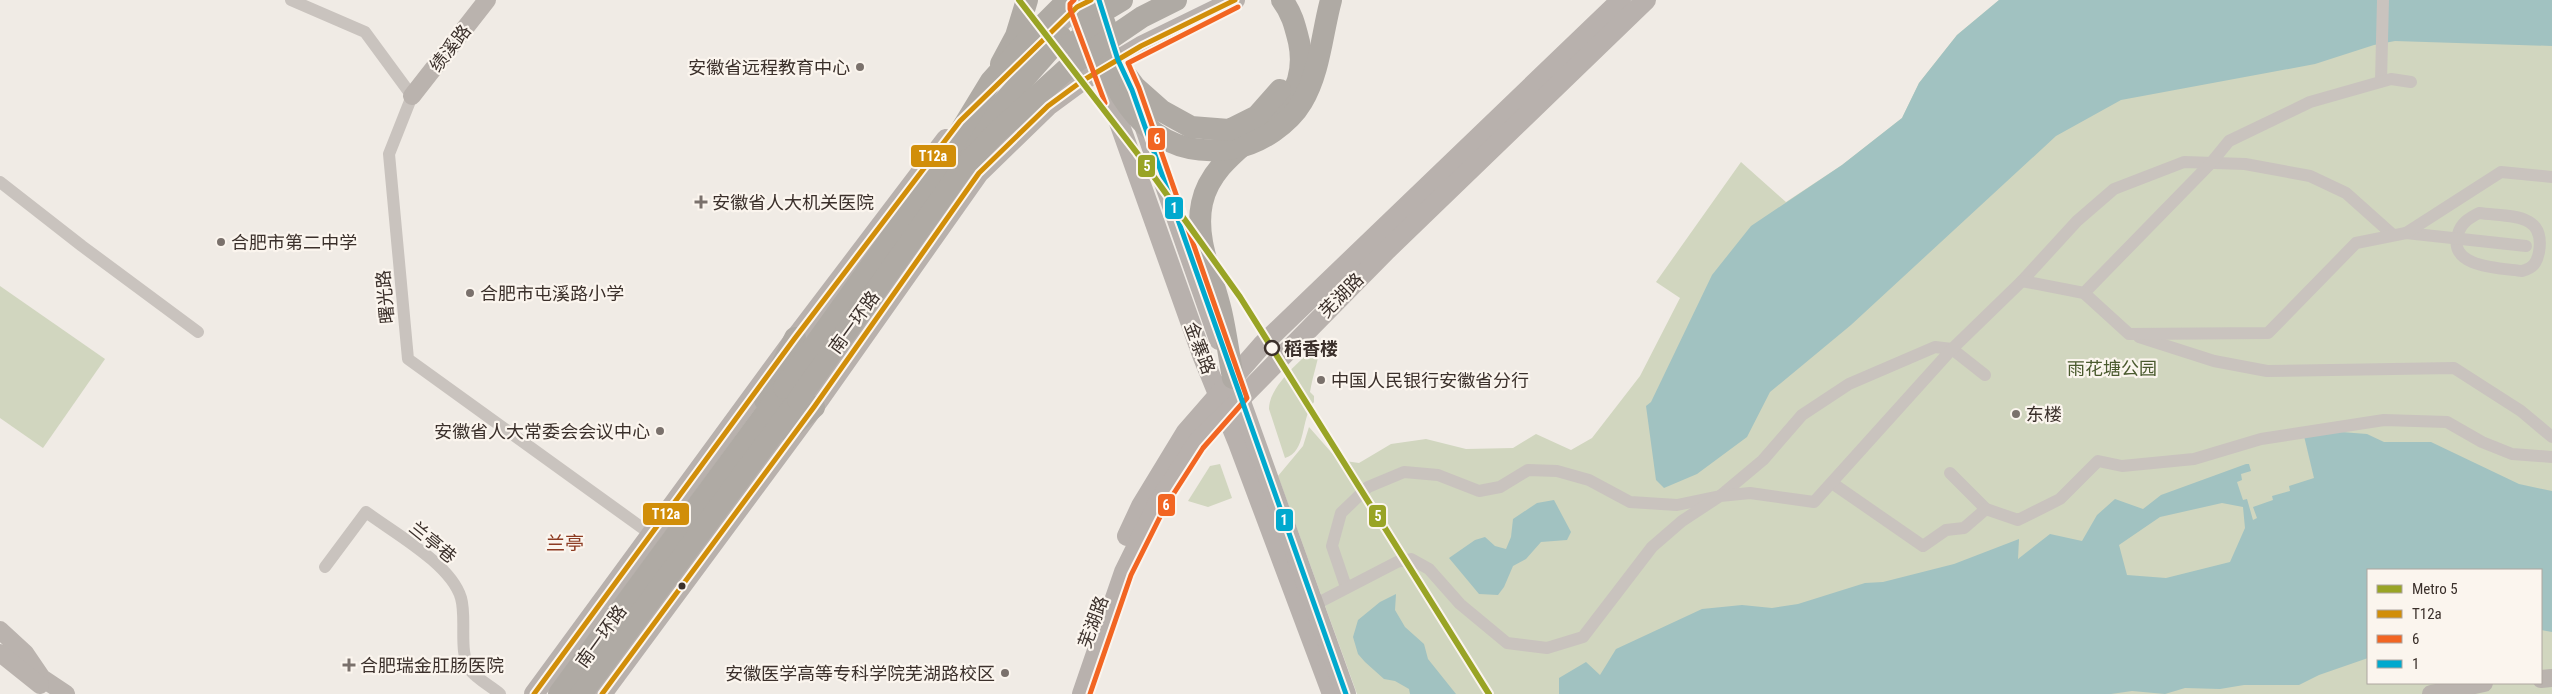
<svg xmlns="http://www.w3.org/2000/svg" width="2552" height="694" viewBox="0 0 2552 694" font-family="'Roboto Condensed','Noto Sans SC',sans-serif">
<style>
.green{fill:#d1d6bf;fill-rule:evenodd}
.water{fill:#a1c2c1;fill-rule:evenodd}
.lines{fill:none;stroke-linecap:round;stroke-linejoin:round}
.street{stroke:#c9c3be;stroke-width:12}
.secondary{stroke:#bab3ae;stroke-width:18}
.primary{stroke:#b8b1ad;stroke-width:20}
.highway{stroke:#afaaa4;stroke-width:22}
.highway-bridge{stroke:#afaaa4;stroke-width:22}
.bus-1-casing{stroke:#fbf5ee;stroke-width:9}
.bus-2-casing{stroke:#fbf5ee;stroke-width:9}
.bus-3-casing{stroke:#fbf5ee;stroke-width:9}
.bus-1{stroke:#d18e09;stroke-width:5}
.bus-2{stroke:#f26522;stroke-width:5}
.bus-3{stroke:#00a9ce;stroke-width:5}
.metro-1-casing{stroke:#fbf5ee;stroke-width:10}
.metro-1{stroke:#99a425;stroke-width:6}
.poi-dot{fill:#7a716c;stroke:#fbf5ee;stroke-width:2}
.stop-dot{fill:#fbf5ee;stroke:#3b302b;stroke-width:2.5}
.bus-dot{fill:#3b302b;stroke:#fbf5ee;stroke-width:2}
.labels{text-anchor:middle;dominant-baseline:central;stroke-width:4.5;stroke-linejoin:round;paint-order:stroke}
.street-label{font-size:18px;fill:#3b302b;stroke:#fbf5ee}
.poi-label{font-size:18px;fill:#3b302b;stroke:#fbf5ee;text-anchor:start}
.stop-label{font-size:18px;font-weight:bold;fill:#3b302b;stroke:#fbf5ee;text-anchor:start}
.park-label{font-size:18px;fill:#4a5a2e;stroke:#fbf5ee}
.neighbourhood-label{font-size:19px;fill:#8c3b22;stroke:#fbf5ee}
.line-badge{stroke:#fbf5ee;stroke-width:2}
.badge-label{font-size:14px;text-anchor:middle;font-weight:bold;fill:#fff}
</style>
<rect width="100%" height="100%" fill="#f0ebe5"/>
<g class="green">
<path d="M 1999,0 L 2552,0 L 2552,694 L 1357,694 L 1278,476 L 1303,446 L 1309,427 L 1338,460 L 1359,463 L 1391,444 L 1426,439 L 1466,449 L 1513,448 L 1536,434 L 1571,450 L 1592,438 L 1640,376 L 1680,298 L 1656,282 L 1741,162 L 1786,202 L 1842,165 L 1902,118 L 1919,83 L 1957,35 ZM 2368,570 L 2541,570 L 2541,683 L 2368,683 Z"/>
<path d="M 0,286 L 105,359 L 43,448 L 0,418 Z"/>
<path d="M 1321,341 C 1319,359 1313,374 1310,392 L 1314,396 L 1314,402 C 1300,419 1307,452 1285,458 L 1269,409 C 1269,385 1304,358 1321,341 Z"/>
<path d="M 1220,464 L 1232,498 L 1208,507 L 1188,501 L 1210,466 Z"/>
</g>
<g class="water">
<path d="M 1999,0 L 2552,0 L 2552,46 L 2395,41 L 2374,45 L 2315,64 L 2121,100 L 2056,136 L 1851,325 L 1770,392 L 1747,437 L 1697,474 L 1664,488 L 1656,480 L 1646,406 L 1651,402 L 1712,275 L 1751,226 L 1842,165 L 1902,118 L 1919,83 L 1957,35 Z"/>
<path d="M 2328,431 L 2367,434 L 2384,442 L 2431,442 L 2519,484 L 2552,491 L 2552,632 L 2541,630 L 2541,570 L 2368,570 L 2368,658 L 2319,675 L 2299,685 L 2244,685 L 2220,689 L 2185,688 L 2165,694 L 2132,691 L 2111,694 L 1559,694 L 1559,678 L 1586,662 L 1600,675 L 1616,649 L 1702,609 L 1742,605 L 1772,608 L 1798,604 L 1865,583 L 1883,582 L 1954,564 L 2019,539 L 2018,559 L 2050,534 L 2082,541 L 2097,515 L 2115,499 L 2143,509 L 2161,495 L 2246,464 L 2249,464 L 2251,471 L 2241,474 L 2242,480 L 2237,482 L 2243,500 L 2247,499 L 2253,520 L 2257,518 L 2253,507 L 2273,500 L 2272,496 L 2290,491 L 2289,486 L 2314,478 L 2304,436 ZM 2222,503 L 2243,507 L 2245,528 L 2230,562 L 2166,578 L 2127,575 L 2119,545 L 2160,517 Z"/>
<path d="M 1554,500 L 1571,532 L 1567,540 L 1541,542 L 1526,559 L 1513,566 L 1504,587 L 1498,595 L 1479,594 L 1449,558 L 1475,540 L 1485,537 L 1495,546 L 1506,549 L 1511,537 L 1513,519 L 1537,503 Z"/>
<path d="M 1396,594 L 1395,610 L 1405,627 L 1424,644 L 1428,659 L 1456,694 L 1410,694 L 1409,689 L 1395,681 L 1384,679 L 1365,662 L 1358,654 L 1353,637 L 1358,620 L 1380,602 Z"/>
</g>
<g class="lines">
<g class="street">
<path d="M 291,0 L 365,32 L 412,96 L 389,154 L 408,359 L 652,535"/>
<path d="M 2381,81 L 2383,0"/>
<path d="M 0,182 L 82,246 L 198,332"/>
<path d="M 2479,213 C 2509,217 2546,212 2539,252 C 2537,263 2533,268 2522,271 C 2501,268 2447,268 2458,234 C 2461,223 2469,218 2479,213 Z"/>
<path d="M 2406,233 L 2526,246"/>
<path d="M 2022,281 L 2077,221 L 2114,189 L 2184,162 L 2245,164 L 2310,176 L 2346,193 L 2393,235"/>
<path d="M 2084,293 L 2211,163 L 2229,141 L 2310,102 L 2391,79 L 2411,82"/>
<path d="M 2139,337 L 2214,361 L 2267,371 L 2454,368 L 2521,411 L 2552,437"/>
<path d="M 1950,473 L 1986,509 L 2018,520 L 2060,499 L 2098,461 L 2122,466 L 2194,459 L 2261,439 L 2384,420 L 2447,422 L 2482,442 L 2512,454 L 2552,457"/>
<path d="M 1832,483 L 1923,546 L 1946,530 L 1964,528 L 1986,509"/>
<path d="M 325,567 L 366,512 C 394,533 451,564 461,598 C 467,618 458,652 470,670 C 477,679 492,687 500,694"/>
<path d="M 1346,587 L 1332,546 L 1341,513 L 1368,487 L 1404,472 L 1438,475 L 1479,491 L 1500,487 L 1528,470 L 1557,471 L 1589,480 L 1630,502 L 1677,505 L 1720,496 L 1763,460 L 1802,415 L 1849,384 L 1935,347 L 1952,349 L 1985,375"/>
<path d="M 1314,605 L 1397,562 L 1411,559 L 1429,569 L 1460,604 L 1507,643 L 1547,648 L 1583,637 L 1652,547 L 1682,521 L 1720,496 L 1750,493 L 1814,502 L 1952,349 L 2022,281 L 2084,293 L 2129,334 L 2268,333 L 2356,243 L 2406,233 L 2501,172 L 2552,177"/>
</g>
<g class="secondary">
<path d="M 412,96 L 487,0"/>
<path d="M 0,630 L 25,653 L 42,678 L 66,694"/>
<path d="M 0,653 L 40,685"/>
<path d="M 2541,679 L 2552,678"/>
<path d="M 2431,694 L 2484,683"/>
</g>
<g class="primary">
<path d="M 1044,38 L 1077,7 L 1091,0"/>
<path d="M 1102,75 L 1202,355 L 1238,443 L 1332,694"/>
<path d="M 1141,117 L 1219,340"/>
<path d="M 1236,388 L 1346,694"/>
<path d="M 1127,536 L 1141,506 L 1186,432 L 1262,345 L 1621,0"/>
<path d="M 534,694 L 795,338 L 946,139"/>
<path d="M 602,694 L 814,407 L 979,173 L 1048,106 L 1082,81 L 1141,46 L 1235,0"/>
<path d="M 1082,694 L 1124,572 L 1158,503 L 1197,443 L 1387,250 L 1646,0"/>
</g>
<g class="highway">
<path d="M 1001,64 L 1016,36 L 1027,0"/>
<path d="M 946,167 L 1061,37"/>
<path d="M 1233,378 C 1229,356 1226,333 1221,311 C 1213,276 1194,240 1202,203 C 1216,137 1316,124 1299,42 C 1295,26 1292,13 1282,0"/>
<path d="M 765,400 L 795,338"/>
<path d="M 788,430 L 814,407"/>
<path d="M 559,694 L 784,388"/>
<path d="M 581,694 L 798,400"/>
</g>
<g class="highway-bridge">
<path d="M 1079,0 C 1108,73 1134,166 1235,148 C 1261,143 1289,124 1302,102 C 1320,72 1322,33 1331,0"/>
<path d="M 1082,24 L 1122,0"/>
<path d="M 1071,44 L 1105,24"/>
<path d="M 1109,52 L 1135,87 L 1162,111 L 1191,127 L 1229,130 L 1257,116 L 1280,90"/>
<path d="M 784,388 L 921,196 L 991,81 L 1025,43 L 1061,7 L 1071,0"/>
<path d="M 798,400 L 962,169 L 996,133 L 1070,66 L 1142,17 L 1176,0"/>
</g>
<defs>
<g id="bus-1">
<path d="M 534,694 L 795,338 L 960,121 L 1077,7 L 1091,0"/>
<path d="M 602,694 L 814,407 L 979,173 L 1048,106 L 1082,81 L 1141,46 L 1235,0"/>
</g>
<g id="bus-2">
<path d="M 1074,0 L 1070,4 L 1070,9 L 1105,103"/>
<path d="M 1090,694 L 1131,575 L 1165,507 L 1203,448 L 1247,398 L 1139,88 L 1128,63 L 1238,7"/>
</g>
<path id="bus-3" d="M 1099,0 L 1118,60 L 1132,90 L 1346,694"/>
</defs>
<use href="#bus-1" class="bus-1-casing"/>
<use href="#bus-2" class="bus-2-casing"/>
<use href="#bus-3" class="bus-3-casing"/>
<use href="#bus-1" class="bus-1"/>
<use href="#bus-2" class="bus-2"/>
<use href="#bus-3" class="bus-3"/>
<defs>
<path id="metro-1" d="M 1019,0 L 1137,153 L 1240,297 L 1489,694"/>
</defs>
<use href="#metro-1" class="metro-1-casing"/>
<use href="#metro-1" class="metro-1"/>
</g>
<g class="poi-dot">
<circle cx="860" cy="67" r="5"/>
<path d="M698.5 194.5h5v5h5v5h-5v5h-5v-5h-5v-5h5z"/>
<circle cx="221" cy="242" r="5"/>
<circle cx="470" cy="293" r="5"/>
<circle cx="1321" cy="380" r="5"/>
<circle cx="2016" cy="414" r="5"/>
<circle cx="660" cy="431" r="5"/>
<path d="M346.5 657.5h5v5h5v5h-5v5h-5v-5h-5v-5h5z"/>
<circle cx="1005" cy="673" r="5"/>
</g>
<circle class="stop-dot" cx="1272" cy="348" r="7"/>
<circle class="bus-dot" cx="682" cy="586" r="4.5"/>
<g class="labels">
<g class="street-label">
<text transform="translate(450 48) rotate(-52)">绩溪路</text>
<text transform="translate(1341 295) rotate(-45)">芜湖路</text>
<text transform="translate(385 297) rotate(-95)">曙光路</text>
<text transform="translate(854 322) rotate(-54)">南一环路</text>
<text transform="translate(1200 348) rotate(69)">金寨路</text>
<text transform="translate(433 542) rotate(39)">兰亭巷</text>
<text transform="translate(1093 622) rotate(-70)">芜湖路</text>
<text transform="translate(601 636) rotate(-54)">南一环路</text>
</g>
<g class="poi-label">
<text x="850" y="67" text-anchor="end">安徽省远程教育中心</text>
<text x="712" y="202">安徽省人大机关医院</text>
<text x="231" y="242">合肥市第二中学</text>
<text x="480" y="293">合肥市屯溪路小学</text>
<text x="1331" y="380">中国人民银行安徽省分行</text>
<text x="2026" y="414">东楼</text>
<text x="650" y="431" text-anchor="end">安徽省人大常委会会议中心</text>
<text x="360" y="665">合肥瑞金肛肠医院</text>
<text x="995" y="673" text-anchor="end">安徽医学高等专科学院芜湖路校区</text>
</g>
<g class="stop-label">
<text x="1284" y="348">稻香楼</text>
</g>
<g class="park-label">
<text x="2112" y="368">雨花塘公园</text>
</g>
<g class="neighbourhood-label">
<text x="565" y="543">兰亭</text>
</g>
</g>
<g class="line-badge">
<rect x="1147" y="127" width="19" height="24" rx="5" fill="#f26522"/>
<rect x="910" y="144" width="47" height="24" rx="5" fill="#d18e09"/>
<rect x="1137" y="154" width="19" height="24" rx="5" fill="#99a425"/>
<rect x="1164" y="196" width="20" height="24" rx="5" fill="#00a9ce"/>
<rect x="1157" y="493" width="19" height="24" rx="5" fill="#f26522"/>
<rect x="642" y="502" width="48" height="24" rx="5" fill="#d18e09"/>
<rect x="1368" y="504" width="19" height="24" rx="5" fill="#99a425"/>
<rect x="1275" y="508" width="19" height="24" rx="5" fill="#00a9ce"/>
</g>
<g class="badge-label">
<text x="1157" y="144">6</text>
<text x="933" y="161">T12a</text>
<text x="1147" y="171">5</text>
<text x="1174" y="213">1</text>
<text x="1166" y="510">6</text>
<text x="666" y="519">T12a</text>
<text x="1378" y="521">5</text>
<text x="1284" y="525">1</text>
</g>
<rect x="2367" y="569" width="175" height="115" fill="#fbf5ee" stroke="#aea6a0"/>
<rect x="2377" y="585" width="25" height="8" fill="#99a425" stroke="#aea6a0"/>
<text x="2412" y="594" font-size="15" fill="#3b302b">Metro 5</text>
<rect x="2377" y="610" width="25" height="8" fill="#d18e09" stroke="#aea6a0"/>
<text x="2412" y="619" font-size="15" fill="#3b302b">T12a</text>
<rect x="2377" y="635" width="25" height="8" fill="#f26522" stroke="#aea6a0"/>
<text x="2412" y="644" font-size="15" fill="#3b302b">6</text>
<rect x="2377" y="660" width="25" height="8" fill="#00a9ce" stroke="#aea6a0"/>
<text x="2412" y="669" font-size="15" fill="#3b302b">1</text>
</svg>
